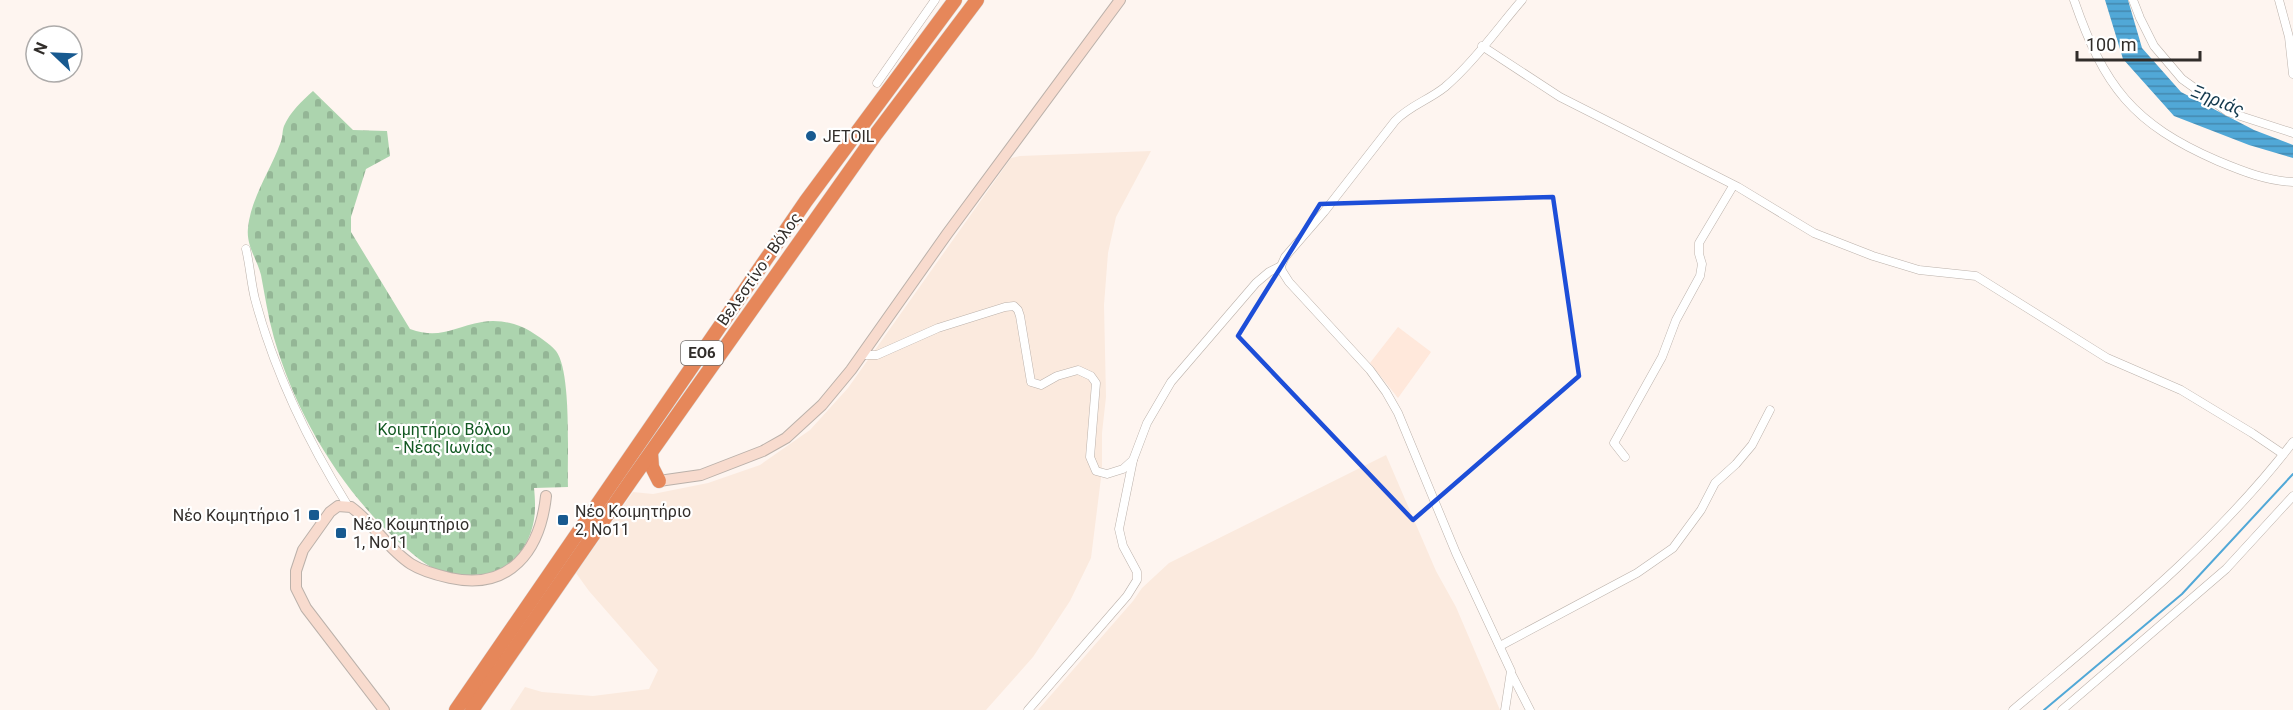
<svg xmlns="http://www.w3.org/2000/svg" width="2293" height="710" viewBox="0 0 2293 710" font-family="Roboto,sans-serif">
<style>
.commercial{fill:#ffe8db}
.built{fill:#fbeade}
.cemetery{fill:url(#cemetery-stones)}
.water{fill:url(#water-rules)}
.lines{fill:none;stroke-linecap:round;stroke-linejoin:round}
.stream{stroke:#51a8d7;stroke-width:2}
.street-casing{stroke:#bbb1aa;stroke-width:9}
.secondary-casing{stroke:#bbb1aa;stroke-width:12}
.highway-casing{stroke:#d6d5d4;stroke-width:15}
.street{stroke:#fff;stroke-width:8}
.secondary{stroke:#f8dbce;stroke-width:10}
.highway{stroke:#e6875a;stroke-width:14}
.marked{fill:none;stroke:#1d4ed8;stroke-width:4.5;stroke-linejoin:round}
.poi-dot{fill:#185a90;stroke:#fff;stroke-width:2}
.labels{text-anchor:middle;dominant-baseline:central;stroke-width:4.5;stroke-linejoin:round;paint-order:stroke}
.shield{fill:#fff;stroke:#6f6c6a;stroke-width:1.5}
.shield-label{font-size:15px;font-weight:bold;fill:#312d2a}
.poi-label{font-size:16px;fill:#312d2a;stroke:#fff;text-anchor:start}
.street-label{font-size:16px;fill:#312d2a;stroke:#fff}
.park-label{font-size:16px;fill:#115821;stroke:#fff}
.water-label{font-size:18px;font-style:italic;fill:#13394d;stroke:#fff}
</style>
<defs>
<pattern id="cemetery-stones" width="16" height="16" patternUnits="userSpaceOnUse" patternTransform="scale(1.5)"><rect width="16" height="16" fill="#acd4ae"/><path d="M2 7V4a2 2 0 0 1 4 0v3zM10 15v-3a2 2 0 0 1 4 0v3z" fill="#94b696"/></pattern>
<pattern id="water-rules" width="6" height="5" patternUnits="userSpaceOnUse" patternTransform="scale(1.5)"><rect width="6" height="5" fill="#51a8d7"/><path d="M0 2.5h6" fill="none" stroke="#4489af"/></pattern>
</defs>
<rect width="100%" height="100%" fill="#fef5f0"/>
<path class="commercial" d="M 1398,327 L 1431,352 L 1398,398 L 1370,363 Z"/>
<g class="built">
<path d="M 1151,151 L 1116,217 L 1108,253 L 1104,305 L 1106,397 L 1102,433 L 1102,470 L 1091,558 L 1070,601 L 1033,657 L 986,710 L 510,710 L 525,687 L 542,692 L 593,696 L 649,689 L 658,670 L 589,591 L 576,573 L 633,492 L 653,494 L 708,483 L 760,465 L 810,430 L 848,388 L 1011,158 L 1020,156 Z"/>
<path d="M 1386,455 L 1436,571 L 1456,607 L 1500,710 L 1038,710 L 1133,601 L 1142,588 L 1169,563 Z"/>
</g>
<path class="cemetery" d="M 313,91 L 353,130 L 387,131 L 390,156 L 366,169 L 351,217 L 351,232 L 410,329 C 440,340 453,327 482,322 C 498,319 517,323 530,331 C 539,337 549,343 556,351 C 572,372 567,458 568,487 L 534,488 C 537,516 534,534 518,556 C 515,560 513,564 509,566 C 498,573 486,574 474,575 C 452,577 437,573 419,559 C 350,505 298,422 274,338 C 268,317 265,296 261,275 C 257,259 246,246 248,228 C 251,198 270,171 280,144 C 283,138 282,131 284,126 C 290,112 302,101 313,91 Z"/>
<path class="water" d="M 2105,0 L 2128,0 L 2142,48 L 2181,92 L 2254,130 L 2293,145 L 2293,158 L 2249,145 L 2174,116 L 2123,59 Z"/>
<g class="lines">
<path class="stream" d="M 2044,710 L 2182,594 L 2293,474"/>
<defs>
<g id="street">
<path d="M 2074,0 C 2104,87 2133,124 2218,161 C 2242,171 2267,181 2293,182"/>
<path d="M 2133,0 L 2140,18 L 2154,46 L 2182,79 L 2228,112 L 2293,133"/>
<path d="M 2279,0 L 2289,37 L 2293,74"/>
<path d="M 1482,46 L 1560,97 L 1738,187 L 1814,233 L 1873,256 L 1919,270 L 1976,276 L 2107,358 L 2181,390 L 2252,433 L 2283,454"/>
<path d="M 877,83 L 935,0"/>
<path d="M 246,249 C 250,266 251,283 255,299 C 275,374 307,440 348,506"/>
<path d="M 862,355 L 877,355 L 938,328 L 1005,307 L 1014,306 L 1018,310 L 1020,316 L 1031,382 L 1041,385 L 1057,376 L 1078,370 L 1091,376 L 1096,383 L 1090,457 L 1096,471 L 1107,474 L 1123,469 L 1133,460 L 1147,423 L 1171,382 L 1256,283 L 1269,272 L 1281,266"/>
<path d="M 1625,457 L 1614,443 L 1662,357 L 1676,320 L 1700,276 L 1702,264 L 1699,254 L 1699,243 L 1733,186"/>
<path d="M 1500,646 L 1637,573 L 1673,548 L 1701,510 L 1715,483 L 1736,464 L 1752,445 L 1770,410"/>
<path d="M 1512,675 L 1530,710"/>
<path d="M 1028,710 L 1127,596 L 1137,580 L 1137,572 L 1123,546 L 1119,529 L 1133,460"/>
<path d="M 1505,710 L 1511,671 L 1456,553 L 1398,413 L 1386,392 L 1370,370 L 1289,282 L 1282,271 L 1281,266 L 1285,257 L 1324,212 L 1395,121 C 1409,106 1429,100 1445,87 C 1474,62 1497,29 1522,0"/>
<path d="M 2013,710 C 2112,626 2214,545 2293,442"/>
<path d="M 2062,710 L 2226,569 L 2293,496"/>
</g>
<g id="secondary">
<path d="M 659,481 L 701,475 L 763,451 L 786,438 L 822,405 L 851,370 L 947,234 L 1120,0"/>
<path d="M 384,710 L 306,608 L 296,588 L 296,571 L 303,550 L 330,512 L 338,506 L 351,507 C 373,523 388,549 411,564 C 422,571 437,575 450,578 C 510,591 540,551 546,496"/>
</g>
<g id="highway">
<path d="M 651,453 L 652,467 L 659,481"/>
<path d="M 456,710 L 806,201 L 955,0"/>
<path d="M 472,710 L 632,479 L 876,134 L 977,0"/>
</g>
</defs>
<use href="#street" class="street-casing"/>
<use href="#secondary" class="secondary-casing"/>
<use href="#highway" class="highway-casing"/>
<use href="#street" class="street"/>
<use href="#secondary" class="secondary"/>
<use href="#highway" class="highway"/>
</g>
<path class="marked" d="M 1553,197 L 1579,376 L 1413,520 L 1238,336 L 1320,204 Z"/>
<g class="poi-dot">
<circle cx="811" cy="136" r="6"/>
<rect x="308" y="509" width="12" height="12" rx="3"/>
<rect x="557" y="514" width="12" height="12" rx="3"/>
<rect x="335" y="527" width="12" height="12" rx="3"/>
</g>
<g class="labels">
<rect class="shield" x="681" y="341" width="42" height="24" rx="4.5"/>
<g class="shield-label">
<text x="702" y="353">ΕΟ6</text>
</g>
<g class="poi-label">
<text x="823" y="136">JETOIL</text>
<text x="575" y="511">Νέο Κοιμητήριο<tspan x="575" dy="18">2, Νο11</tspan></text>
<text x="302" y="515" text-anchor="end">Νέο Κοιμητήριο 1</text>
<text x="353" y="524">Νέο Κοιμητήριο<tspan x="353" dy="18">1, Νο11</tspan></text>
</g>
<g class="street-label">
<text transform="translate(759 269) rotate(-55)">Βελεστίνο - Βόλος</text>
</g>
<g class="park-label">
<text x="444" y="429">Κοιμητήριο Βόλου<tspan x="444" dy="18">- Νέας Ιωνίας</tspan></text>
</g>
<g class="water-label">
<text transform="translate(2218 100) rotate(22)">Ξηριάς</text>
</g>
</g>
<g transform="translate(54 54) rotate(293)"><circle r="28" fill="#ffffff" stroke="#adabaa" stroke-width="1.5"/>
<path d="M0-4.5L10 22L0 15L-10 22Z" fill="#185a90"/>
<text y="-9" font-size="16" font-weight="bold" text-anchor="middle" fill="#312d2a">N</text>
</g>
<path d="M2077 51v9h123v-9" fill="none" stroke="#312d2a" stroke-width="3"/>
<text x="2086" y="51" font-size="18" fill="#312d2a" stroke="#ffffff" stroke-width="4.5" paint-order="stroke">100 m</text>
</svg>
